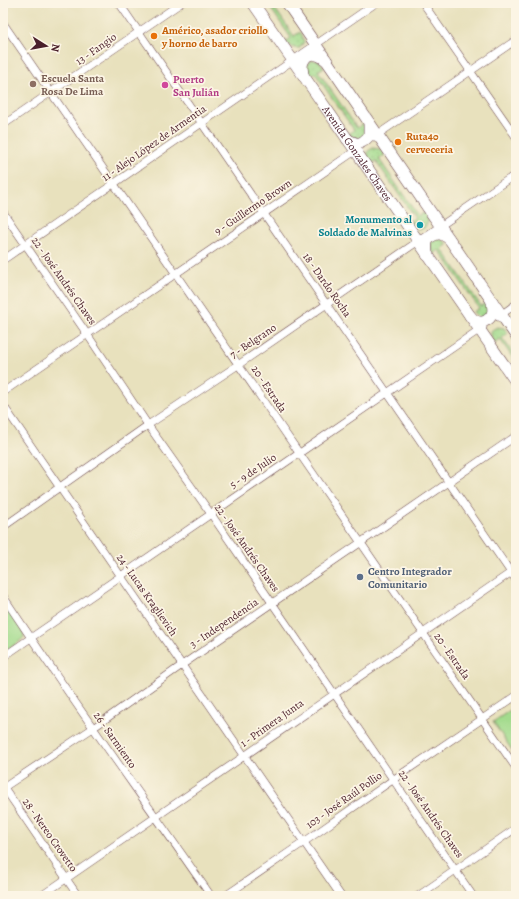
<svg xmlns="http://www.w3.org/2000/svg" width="519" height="899" viewBox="0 0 519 899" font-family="Alegreya,serif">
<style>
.grass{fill:url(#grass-dots);stroke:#767d5c}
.park{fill:#a3db8d;stroke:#767d5c}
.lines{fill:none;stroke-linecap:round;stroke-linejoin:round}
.minor-casing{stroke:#623c41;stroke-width:8}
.primary-casing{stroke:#623c41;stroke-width:12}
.minor{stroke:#fff;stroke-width:7}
.primary{stroke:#fff;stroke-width:11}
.food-dot{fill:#e8710a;stroke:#fcf5e5;stroke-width:1.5}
.education-dot{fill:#8d6e63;stroke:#fcf5e5;stroke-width:1.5}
.hotel-dot{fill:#d1479c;stroke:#fcf5e5;stroke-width:1.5}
.culture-dot{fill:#0f9aa8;stroke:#fcf5e5;stroke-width:1.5}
.service-dot{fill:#5c6f8a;stroke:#fcf5e5;stroke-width:1.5}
.labels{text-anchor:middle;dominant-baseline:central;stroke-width:3.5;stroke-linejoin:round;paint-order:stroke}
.food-label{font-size:11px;font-weight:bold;fill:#c56008;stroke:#fcf5e5;text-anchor:start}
.street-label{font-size:11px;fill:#4a1f2b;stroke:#fcf5e5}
.education-label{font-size:11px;font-weight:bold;fill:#785e54;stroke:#fcf5e5;text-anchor:start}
.hotel-label{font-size:11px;font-weight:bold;fill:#b23c85;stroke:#fcf5e5;text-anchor:start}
.culture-label{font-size:11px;font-weight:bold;fill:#0d838f;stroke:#fcf5e5;text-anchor:end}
.service-label{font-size:11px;font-weight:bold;fill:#4e5e75;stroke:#fcf5e5;text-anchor:start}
</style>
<defs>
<pattern id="grass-dots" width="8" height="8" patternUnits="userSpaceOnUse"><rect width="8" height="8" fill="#a3db8d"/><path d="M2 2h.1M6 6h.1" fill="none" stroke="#8ebc7a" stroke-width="1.8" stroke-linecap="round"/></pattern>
</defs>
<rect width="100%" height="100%" fill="#fcf5e5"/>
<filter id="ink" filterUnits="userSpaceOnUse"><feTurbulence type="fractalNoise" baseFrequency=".025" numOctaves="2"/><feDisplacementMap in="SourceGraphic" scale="8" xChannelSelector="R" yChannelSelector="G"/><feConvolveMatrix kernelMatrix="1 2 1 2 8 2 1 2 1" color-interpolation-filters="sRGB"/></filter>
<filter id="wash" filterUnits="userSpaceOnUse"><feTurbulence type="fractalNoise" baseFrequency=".012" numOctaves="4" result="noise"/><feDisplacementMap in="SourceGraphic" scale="16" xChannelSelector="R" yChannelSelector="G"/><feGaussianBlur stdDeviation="0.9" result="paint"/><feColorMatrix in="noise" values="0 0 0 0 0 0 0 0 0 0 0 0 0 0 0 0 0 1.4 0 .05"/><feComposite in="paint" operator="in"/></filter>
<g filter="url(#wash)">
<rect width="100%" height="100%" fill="#e8e1bd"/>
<g class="grass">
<path d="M 267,3 L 271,3 L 294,36 L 300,32 L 302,35 L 304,42 L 300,48 C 293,49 290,47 285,42 L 291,38 Z"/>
<path d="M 312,60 L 319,61 L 324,67 L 318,71 L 357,128 L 363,124 L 365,127 L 363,140 L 348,135 L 354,130 L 315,73 L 309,77 L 307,63 Z"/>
<path d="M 373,148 L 380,149 L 385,155 L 379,159 L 418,216 L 424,212 L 426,215 L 428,222 L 424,228 C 417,230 414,228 409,222 L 415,218 L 376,161 L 370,165 C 368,160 366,157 368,151 Z"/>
<path d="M 440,238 L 448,244 L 442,249 L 481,306 L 487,302 L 491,312 L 480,318 L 473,312 L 479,308 L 439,250 L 433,254 L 431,251 L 431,241 Z"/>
<path d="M 497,327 L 504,328 L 508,333 L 502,338 L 516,357 L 516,363 L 500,339 L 494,343 C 491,338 490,335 492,330 Z"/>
</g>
<g class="park">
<path d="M 3,601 L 23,630 L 24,637 L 20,641 L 3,653 Z"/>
<path d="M 516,706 L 516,756 L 493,722 Z"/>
</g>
</g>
<g filter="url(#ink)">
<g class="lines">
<defs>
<g id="minor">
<path d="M 119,3 L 516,580"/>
<path d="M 423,3 L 516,137"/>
<path d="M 3,23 L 516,768"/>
<path d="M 3,125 L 181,3"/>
<path d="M 374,137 L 516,40"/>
<path d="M 3,212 L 87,334 L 148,425 L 211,514 L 473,896"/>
<path d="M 3,260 L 376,3"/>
<path d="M 498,317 L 516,304"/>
<path d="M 3,392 L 358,149"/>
<path d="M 3,405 L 341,896"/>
<path d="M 3,527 L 148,425 L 238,365 L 516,174"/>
<path d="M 3,596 C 70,698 142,796 211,896"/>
<path d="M 3,657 L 483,327"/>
<path d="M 3,786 L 78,896"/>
<path d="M 3,788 L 93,728 L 182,665 L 516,436"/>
<path d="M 41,896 L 516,569"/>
<path d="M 225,896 L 304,842 L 394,779 L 516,696"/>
<path d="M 418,896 L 516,828"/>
</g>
<g id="primary">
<path id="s1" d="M 253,3 L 516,382"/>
<path d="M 287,3 L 516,336"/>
<path d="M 303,76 C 303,71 301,66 303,62 C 308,50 318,54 326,60"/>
<path d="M 347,139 C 357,145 361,145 369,136 L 369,123"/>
<path d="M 427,255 C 427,251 426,246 427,242 C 429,236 438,232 443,235 C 445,236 447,237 449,239"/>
<path d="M 470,316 C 472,318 474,320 476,321 C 482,324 490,320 492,314 C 494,310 492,305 492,301"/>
</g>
</defs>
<use href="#minor" class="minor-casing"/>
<use href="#primary" class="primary-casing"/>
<use href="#minor" class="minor"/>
<use href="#primary" class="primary"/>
</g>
</g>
<g class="food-dot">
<circle cx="154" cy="36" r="4"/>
<circle cx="398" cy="142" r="4"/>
</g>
<circle class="education-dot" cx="33" cy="84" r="4"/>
<circle class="hotel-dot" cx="165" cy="85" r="4"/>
<circle class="culture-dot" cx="420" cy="225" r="4"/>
<circle class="service-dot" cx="360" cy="577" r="4"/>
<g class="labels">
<g class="food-label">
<text x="162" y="30">Américo, asador criollo<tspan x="162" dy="13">y horno de barro</tspan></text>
<text x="406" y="136">Ruta40<tspan x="406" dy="13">cerveceria</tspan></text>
</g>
<g class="street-label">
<text transform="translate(96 49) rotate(-35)">13 - Fangio</text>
<text transform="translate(154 143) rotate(-35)">11 - Alejo López de Armentia</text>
<text stroke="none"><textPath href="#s1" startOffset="183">Avenida Gonzales Chaves</textPath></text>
<text transform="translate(253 207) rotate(-34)">9 - Guillermo Brown</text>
<text transform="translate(64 281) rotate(55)">22 - José Andrés Chaves</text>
<text transform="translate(327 285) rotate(55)">18 - Dardo Rocha</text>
<text transform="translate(253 341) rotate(-34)">7 - Belgrano</text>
<text transform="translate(269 389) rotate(56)">20 - Estrada</text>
<text transform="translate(253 471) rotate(-34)">5 - 9 de Julio</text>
<text transform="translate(247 548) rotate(55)">22 - José Andrés Chaves</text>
<text transform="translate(147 595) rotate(55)">24 - Lucas Kraglievich</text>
<text transform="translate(224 623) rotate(-34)">3 - Independencia</text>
<text transform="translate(452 656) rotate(55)">20 - Estrada</text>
<text transform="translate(272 723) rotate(-35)">1 - Primera Junta</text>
<text transform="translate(115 740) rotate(55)">26 - Sarmiento</text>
<text transform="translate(344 800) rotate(-35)">103 - José Raúl Pollio</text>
<text transform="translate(431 814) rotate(55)">22 - José Andrés Chaves</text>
<text transform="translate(50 835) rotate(55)">28 - Nereo Crovetto</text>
</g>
<g class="education-label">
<text x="41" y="78">Escuela Santa<tspan x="41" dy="13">Rosa De Lima</tspan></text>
</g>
<g class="hotel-label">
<text x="173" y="79">Puerto<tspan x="173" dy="13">San Julián</tspan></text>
</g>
<g class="culture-label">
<text x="412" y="219">Monumento al<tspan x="412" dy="13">Soldado de Malvinas</tspan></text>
</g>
<g class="service-label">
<text x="368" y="571">Centro Integrador<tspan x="368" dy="13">Comunitario</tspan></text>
</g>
</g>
<rect width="519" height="899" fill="none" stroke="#fcf5e5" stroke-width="16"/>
<g transform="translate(46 46) rotate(101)" stroke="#fcf5e5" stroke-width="3" paint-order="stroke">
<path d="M0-3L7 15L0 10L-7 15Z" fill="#4a1f2b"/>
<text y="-6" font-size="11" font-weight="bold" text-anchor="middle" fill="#4a1f2b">N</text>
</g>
</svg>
